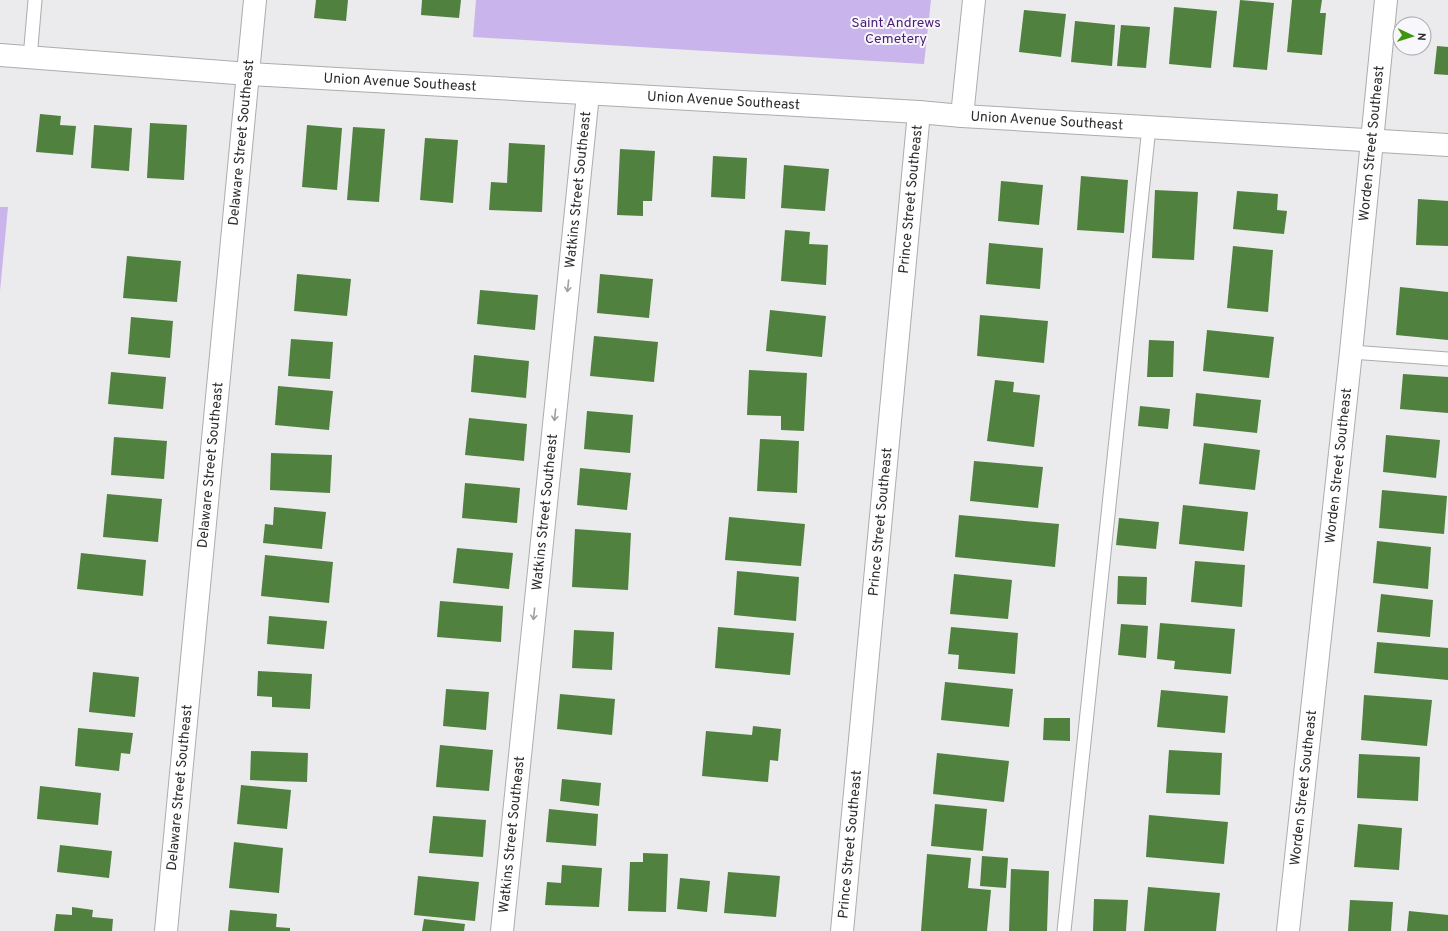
<svg xmlns="http://www.w3.org/2000/svg" width="1448" height="931" viewBox="0 0 1448 931" font-family="Overpass,sans-serif">
<style>
.green{fill:#cab4ec}
.building{fill:#50813e}
.lines{fill:none;stroke-linecap:round;stroke-linejoin:round}
.lane-casing{stroke:#acabae;stroke-width:15}
.street-casing{stroke:#acabae;stroke-width:24}
.lane{stroke:#fff;stroke-width:13}
.street{stroke:#fff;stroke-width:22}
.oneway{stroke:#a0a0a1}
.labels{text-anchor:middle;dominant-baseline:central;stroke-width:4;stroke-linejoin:round;paint-order:stroke}
.park-label{font-size:14px;fill:#4a1e74;stroke:#f8f7fb}
.street-label{font-size:14px;fill:#2d2d2e;stroke:#f8f7fb}
</style>
<rect width="100%" height="100%" fill="#ebeaed"/>
<g class="green">
<path d="M 476,0 L 931,0 L 924,64 L 473,37 Z"/>
<path d="M 0,207 L 8,207 L 0,291 Z"/>
</g>
<g class="building">
<path d="M 316,0 L 348,0 L 346,21 L 314,18 Z"/>
<path d="M 422,0 L 461,0 L 459,18 L 421,15 Z"/>
<path d="M 1240,0 L 1274,3 L 1267,70 L 1233,67 Z"/>
<path d="M 1292,0 L 1322,0 L 1320,13 L 1326,13 L 1322,55 L 1287,52 Z"/>
<path d="M 1174,7 L 1217,11 L 1211,68 L 1169,64 Z"/>
<path d="M 1024,10 L 1066,14 L 1061,57 L 1019,52 Z"/>
<path d="M 1075,21 L 1115,25 L 1112,66 L 1071,62 Z"/>
<path d="M 1121,25 L 1150,27 L 1146,68 L 1117,66 Z"/>
<path d="M 1437,46 L 1448,47 L 1448,75 L 1434,74 Z"/>
<path d="M 40,114 L 61,116 L 60,125 L 76,126 L 73,155 L 36,152 Z"/>
<path d="M 150,123 L 187,125 L 184,180 L 147,178 Z"/>
<path d="M 94,125 L 132,128 L 129,171 L 91,168 Z"/>
<path d="M 307,125 L 342,128 L 337,190 L 302,187 Z"/>
<path d="M 353,127 L 385,129 L 379,202 L 347,200 Z"/>
<path d="M 425,138 L 458,140 L 453,203 L 420,200 Z"/>
<path d="M 509,143 L 545,145 L 542,212 L 489,210 L 491,182 L 507,183 Z"/>
<path d="M 620,149 L 655,151 L 652,201 L 643,201 L 643,216 L 617,215 Z"/>
<path d="M 713,156 L 747,158 L 745,199 L 711,197 Z"/>
<path d="M 784,165 L 829,169 L 825,211 L 781,208 Z"/>
<path d="M 1081,176 L 1128,180 L 1124,233 L 1077,230 Z"/>
<path d="M 1001,181 L 1043,185 L 1039,225 L 998,221 Z"/>
<path d="M 1155,190 L 1198,192 L 1194,260 L 1152,258 Z"/>
<path d="M 1237,191 L 1278,194 L 1277,210 L 1287,211 L 1284,234 L 1233,229 Z"/>
<path d="M 1418,199 L 1448,201 L 1448,246 L 1416,245 Z"/>
<path d="M 785,230 L 810,232 L 809,244 L 828,245 L 826,285 L 781,281 Z"/>
<path d="M 989,243 L 1043,248 L 1040,289 L 986,284 Z"/>
<path d="M 1233,246 L 1273,250 L 1268,312 L 1227,308 Z"/>
<path d="M 127,256 L 181,261 L 177,302 L 123,298 Z"/>
<path d="M 297,274 L 351,279 L 347,316 L 294,311 Z"/>
<path d="M 600,274 L 653,279 L 649,318 L 597,313 Z"/>
<path d="M 1400,287 L 1448,292 L 1448,340 L 1396,335 Z"/>
<path d="M 480,290 L 538,295 L 535,330 L 477,324 Z"/>
<path d="M 770,310 L 826,316 L 822,357 L 766,351 Z"/>
<path d="M 980,315 L 1048,321 L 1044,363 L 977,356 Z"/>
<path d="M 131,317 L 173,321 L 170,358 L 128,354 Z"/>
<path d="M 1207,330 L 1274,337 L 1269,378 L 1203,371 Z"/>
<path d="M 594,336 L 658,342 L 654,382 L 590,376 Z"/>
<path d="M 291,339 L 333,342 L 330,379 L 288,376 Z"/>
<path d="M 1149,340 L 1174,341 L 1173,377 L 1147,377 Z"/>
<path d="M 474,355 L 529,361 L 526,398 L 471,392 Z"/>
<path d="M 749,370 L 807,373 L 804,431 L 781,430 L 781,416 L 747,415 Z"/>
<path d="M 111,372 L 166,377 L 163,409 L 108,404 Z"/>
<path d="M 1403,374 L 1448,377 L 1448,413 L 1400,409 Z"/>
<path d="M 995,380 L 1014,382 L 1013,392 L 1040,395 L 1034,447 L 987,441 Z"/>
<path d="M 278,386 L 333,391 L 329,430 L 275,425 Z"/>
<path d="M 1196,393 L 1261,400 L 1257,433 L 1193,426 Z"/>
<path d="M 1140,406 L 1170,409 L 1168,429 L 1138,426 Z"/>
<path d="M 587,411 L 633,415 L 630,453 L 584,449 Z"/>
<path d="M 469,418 L 527,424 L 524,461 L 465,455 Z"/>
<path d="M 1386,435 L 1440,440 L 1436,478 L 1383,472 Z"/>
<path d="M 114,437 L 167,441 L 164,479 L 111,475 Z"/>
<path d="M 760,439 L 799,441 L 797,493 L 757,491 Z"/>
<path d="M 1204,443 L 1260,450 L 1255,490 L 1199,484 Z"/>
<path d="M 271,453 L 332,455 L 330,493 L 270,490 Z"/>
<path d="M 974,461 L 1043,467 L 1038,508 L 970,501 Z"/>
<path d="M 580,468 L 631,473 L 627,510 L 577,505 Z"/>
<path d="M 465,483 L 520,488 L 517,523 L 462,518 Z"/>
<path d="M 1382,490 L 1447,496 L 1444,534 L 1379,528 Z"/>
<path d="M 107,494 L 162,499 L 158,542 L 103,537 Z"/>
<path d="M 1183,505 L 1248,512 L 1244,551 L 1179,544 Z"/>
<path d="M 274,507 L 326,512 L 322,549 L 263,543 L 265,524 L 273,525 Z"/>
<path d="M 959,515 L 1059,524 L 1055,567 L 955,557 Z"/>
<path d="M 729,517 L 805,524 L 801,566 L 725,560 Z"/>
<path d="M 1119,518 L 1159,522 L 1156,549 L 1116,545 Z"/>
<path d="M 575,529 L 631,533 L 628,590 L 572,587 Z"/>
<path d="M 1377,541 L 1431,547 L 1428,589 L 1373,583 Z"/>
<path d="M 457,548 L 513,553 L 509,589 L 453,583 Z"/>
<path d="M 81,553 L 146,560 L 143,596 L 77,589 Z"/>
<path d="M 265,555 L 333,562 L 329,603 L 261,596 Z"/>
<path d="M 1195,561 L 1245,565 L 1242,607 L 1191,602 Z"/>
<path d="M 737,571 L 799,577 L 796,621 L 734,615 Z"/>
<path d="M 954,574 L 1012,580 L 1008,619 L 950,614 Z"/>
<path d="M 1118,576 L 1147,577 L 1146,605 L 1117,604 Z"/>
<path d="M 1381,594 L 1433,600 L 1430,637 L 1377,632 Z"/>
<path d="M 440,601 L 503,606 L 501,642 L 437,637 Z"/>
<path d="M 269,616 L 327,621 L 324,649 L 267,644 Z"/>
<path d="M 1160,623 L 1235,629 L 1231,674 L 1174,669 L 1175,661 L 1157,659 Z"/>
<path d="M 1121,624 L 1148,626 L 1146,658 L 1118,655 Z"/>
<path d="M 718,627 L 794,633 L 790,675 L 715,668 Z"/>
<path d="M 951,627 L 1018,633 L 1015,674 L 958,669 L 959,655 L 948,654 Z"/>
<path d="M 574,630 L 614,632 L 612,670 L 572,668 Z"/>
<path d="M 1377,642 L 1448,648 L 1448,680 L 1374,673 Z"/>
<path d="M 258,671 L 312,674 L 310,709 L 272,707 L 272,697 L 257,696 Z"/>
<path d="M 93,672 L 139,677 L 135,717 L 89,712 Z"/>
<path d="M 945,682 L 1013,689 L 1009,727 L 941,720 Z"/>
<path d="M 446,689 L 489,692 L 486,730 L 443,726 Z"/>
<path d="M 1161,690 L 1228,696 L 1225,733 L 1157,727 Z"/>
<path d="M 560,694 L 615,699 L 612,735 L 557,729 Z"/>
<path d="M 1364,695 L 1432,700 L 1427,746 L 1361,740 Z"/>
<path d="M 1044,718 L 1070,718 L 1070,741 L 1043,740 Z"/>
<path d="M 753,726 L 781,729 L 778,761 L 770,760 L 768,782 L 702,776 L 706,731 L 752,735 Z"/>
<path d="M 78,728 L 133,733 L 130,754 L 121,753 L 119,771 L 75,766 Z"/>
<path d="M 440,745 L 493,750 L 489,791 L 436,787 Z"/>
<path d="M 1169,750 L 1222,753 L 1220,795 L 1166,793 Z"/>
<path d="M 251,751 L 308,753 L 307,782 L 250,780 Z"/>
<path d="M 937,753 L 1009,761 L 1004,802 L 933,794 Z"/>
<path d="M 1359,754 L 1420,757 L 1418,801 L 1357,798 Z"/>
<path d="M 562,779 L 601,783 L 599,806 L 560,801 Z"/>
<path d="M 241,785 L 291,790 L 287,829 L 237,824 Z"/>
<path d="M 40,786 L 101,793 L 98,825 L 37,819 Z"/>
<path d="M 935,804 L 987,809 L 983,851 L 931,846 Z"/>
<path d="M 549,809 L 598,814 L 596,846 L 546,842 Z"/>
<path d="M 1149,815 L 1228,822 L 1224,864 L 1146,857 Z"/>
<path d="M 433,816 L 486,820 L 483,857 L 429,853 Z"/>
<path d="M 1358,824 L 1402,828 L 1399,870 L 1354,867 Z"/>
<path d="M 234,842 L 283,848 L 279,893 L 229,888 Z"/>
<path d="M 60,845 L 112,851 L 109,878 L 57,872 Z"/>
<path d="M 643,853 L 668,854 L 666,912 L 628,911 L 630,862 L 643,862 Z"/>
<path d="M 927,854 L 971,858 L 968,888 L 991,890 L 987,931 L 921,931 Z"/>
<path d="M 982,856 L 1008,858 L 1006,888 L 980,886 Z"/>
<path d="M 562,865 L 602,868 L 599,907 L 545,905 L 547,882 L 561,883 Z"/>
<path d="M 1011,869 L 1049,871 L 1047,931 L 1009,931 Z"/>
<path d="M 728,872 L 780,876 L 776,917 L 724,913 Z"/>
<path d="M 418,876 L 479,882 L 475,921 L 414,915 Z"/>
<path d="M 680,878 L 710,881 L 707,912 L 677,909 Z"/>
<path d="M 1148,887 L 1220,893 L 1216,931 L 1144,931 Z"/>
<path d="M 1094,899 L 1128,900 L 1126,931 L 1093,931 Z"/>
<path d="M 1350,900 L 1393,902 L 1391,931 L 1348,931 Z"/>
<path d="M 72,907 L 93,910 L 92,917 L 113,919 L 112,931 L 54,931 L 56,914 L 72,915 Z"/>
<path d="M 230,910 L 277,914 L 276,927 L 290,928 L 290,931 L 228,931 Z"/>
<path d="M 1409,911 L 1448,915 L 1448,931 L 1407,931 Z"/>
<path d="M 424,919 L 465,924 L 464,931 L 422,931 Z"/>
</g>
<g class="lines">
<defs>
<g id="lane">
<path d="M 30,58 L 35,0"/>
<path d="M 1351,352 L 1448,359"/>
<path d="M 1064,931 L 1149,127"/>
</g>
<g id="street">
<path id="s1" d="M 0,55 L 249,74 L 919,112 L 962,116 L 1448,145"/>
<path d="M 962,116 L 974,0"/>
<path id="s2" d="M 166,931 L 255,0"/>
<path id="s3" d="M 502,931 L 588,94"/>
<path id="s4" d="M 842,931 L 919,112"/>
<path id="s5" d="M 1288,931 L 1351,352 L 1386,0"/>
</g>
</defs>
<use href="#lane" class="lane-casing"/>
<use href="#street" class="street-casing"/>
<use href="#lane" class="lane"/>
<use href="#street" class="street"/>
</g>
<defs><path id="oneway-shaft" d="M-6 0H5M1.5-3L5.5 0L1.5 3" fill="none" stroke-width="1.6" stroke-linecap="round" stroke-linejoin="round"/></defs>
<g class="oneway">
<use href="#oneway-shaft" transform="translate(568 286) rotate(96)"/>
<use href="#oneway-shaft" transform="translate(555 415) rotate(96)"/>
<use href="#oneway-shaft" transform="translate(534 614) rotate(96)"/>
</g>
<g class="labels">
<g class="park-label">
<text x="896" y="23">Saint Andrews<tspan x="896" dy="16">Cemetery</tspan></text>
</g>
<g class="street-label">
<text stroke="none"><textPath href="#s1" startOffset="401">Union Avenue Southeast</textPath></text>
<text stroke="none"><textPath href="#s1" startOffset="725">Union Avenue Southeast</textPath></text>
<text stroke="none"><textPath href="#s1" startOffset="1049">Union Avenue Southeast</textPath></text>
<text stroke="none"><textPath href="#s2" startOffset="792">Delaware Street Southeast</textPath></text>
<text stroke="none"><textPath href="#s5" startOffset="792">Worden Street Southeast</textPath></text>
<text stroke="none"><textPath href="#s3" startOffset="745">Watkins Street Southeast</textPath></text>
<text stroke="none"><textPath href="#s4" startOffset="735">Prince Street Southeast</textPath></text>
<text stroke="none"><textPath href="#s2" startOffset="468">Delaware Street Southeast</textPath></text>
<text stroke="none"><textPath href="#s5" startOffset="468">Worden Street Southeast</textPath></text>
<text stroke="none"><textPath href="#s3" startOffset="421">Watkins Street Southeast</textPath></text>
<text stroke="none"><textPath href="#s4" startOffset="411">Prince Street Southeast</textPath></text>
<text stroke="none"><textPath href="#s2" startOffset="144">Delaware Street Southeast</textPath></text>
<text stroke="none"><textPath href="#s5" startOffset="144">Worden Street Southeast</textPath></text>
<text stroke="none"><textPath href="#s3" startOffset="97">Watkins Street Southeast</textPath></text>
<text stroke="none"><textPath href="#s4" startOffset="87">Prince Street Southeast</textPath></text>
</g>
</g>
<g transform="translate(1412 36) rotate(94)"><circle r="19" fill="#f8f7fb" stroke="#a7a6a9"/>
<path d="M0-3L7 15L0 10L-7 15Z" fill="#3d960d"/>
<text y="-6" font-size="11" font-weight="bold" text-anchor="middle" fill="#2d2d2e">N</text>
</g>
</svg>
